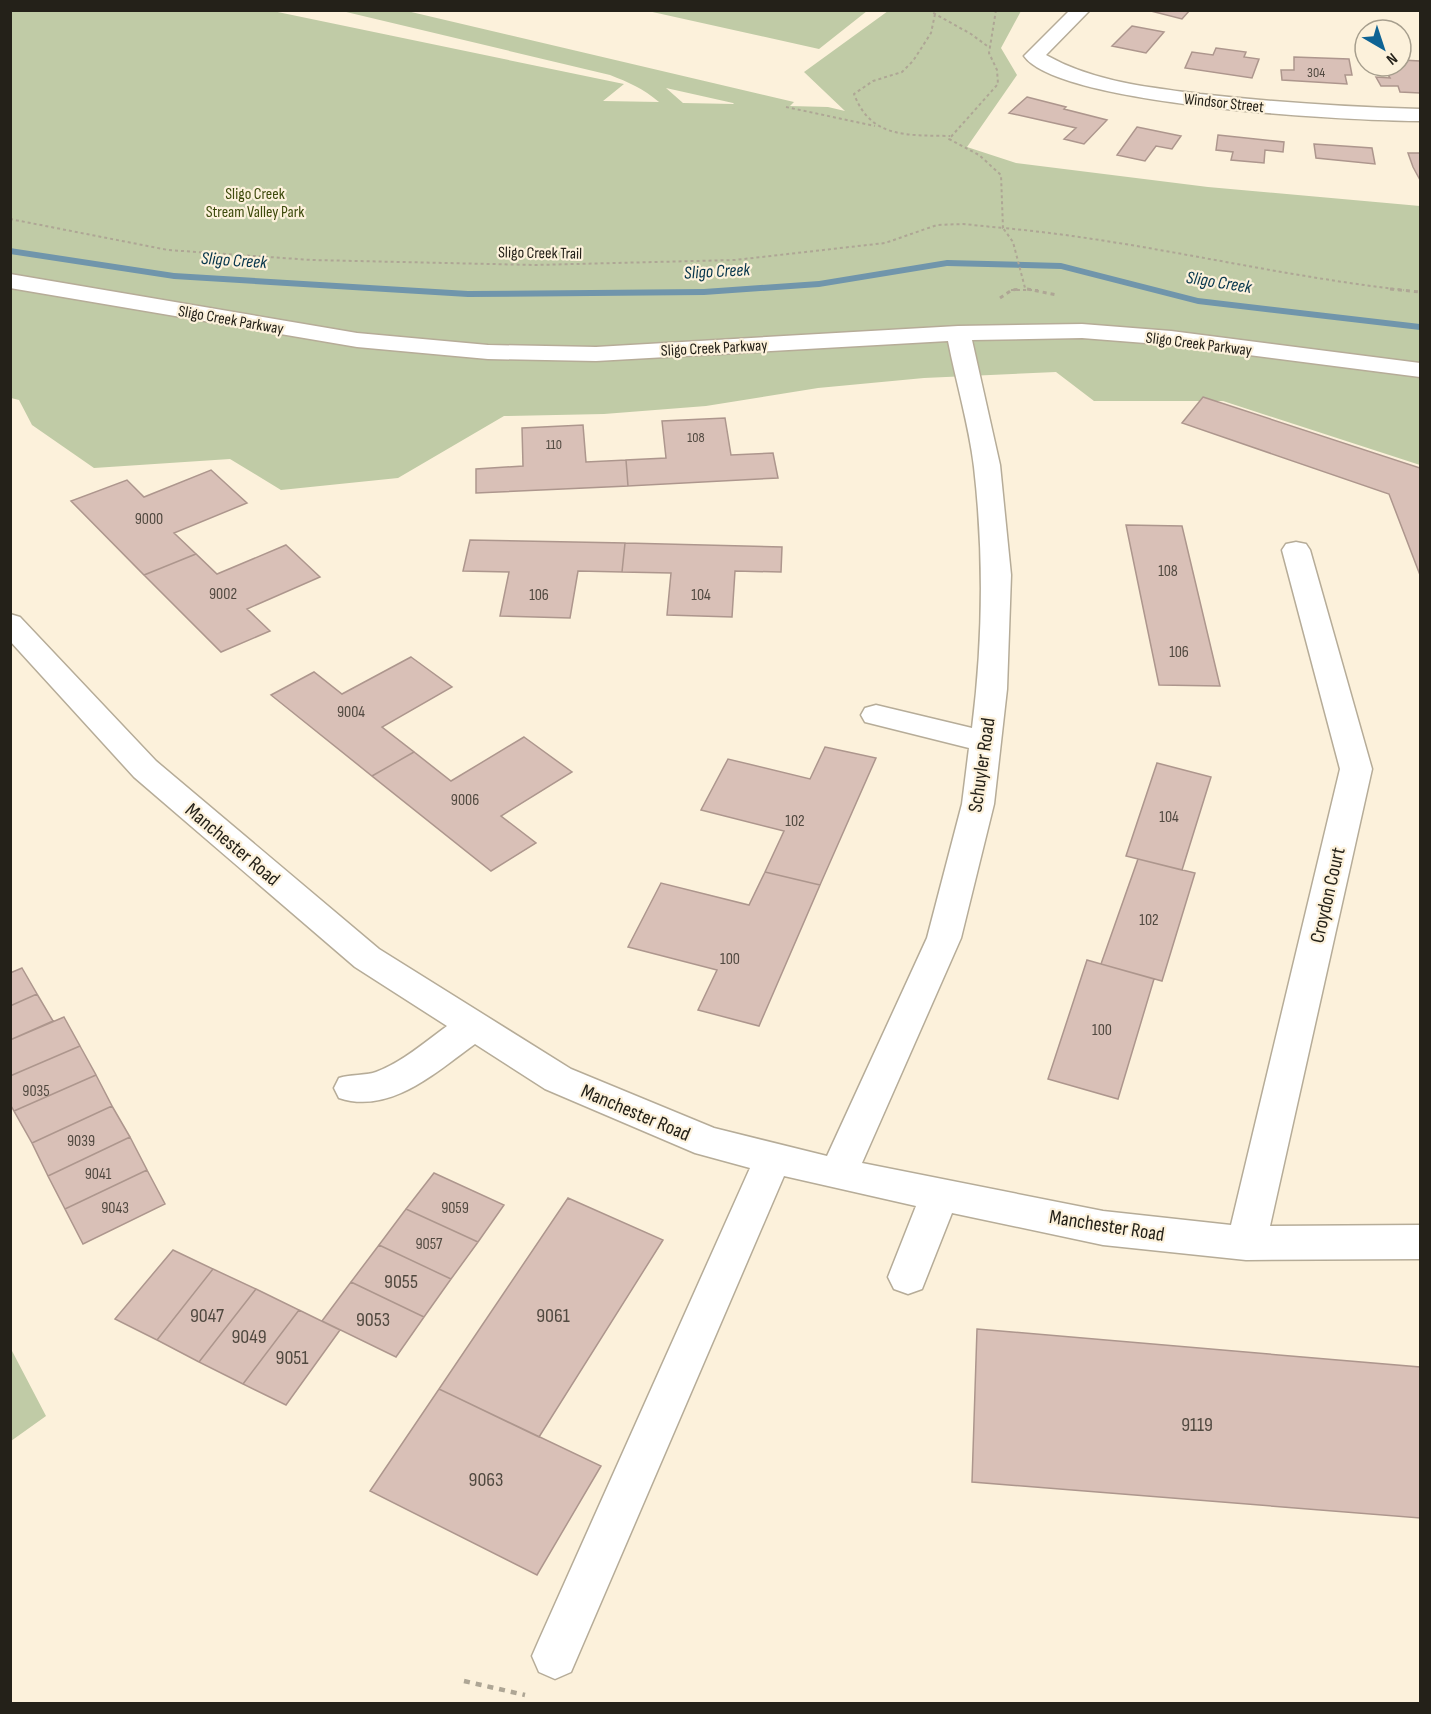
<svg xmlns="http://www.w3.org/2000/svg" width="1431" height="1714" viewBox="0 0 1431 1714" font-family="'Sofia Sans Condensed',sans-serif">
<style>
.green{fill:#c0cba6;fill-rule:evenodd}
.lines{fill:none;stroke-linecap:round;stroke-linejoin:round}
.stream{fill:#7095ab;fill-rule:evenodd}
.building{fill:#d9c0b7;stroke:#ad968d;stroke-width:1.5}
.minor-casing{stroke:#b6ac98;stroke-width:3}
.path-far2{stroke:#aea695;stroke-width:2;stroke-dasharray:3 3;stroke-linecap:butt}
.path-far1{stroke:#aea695;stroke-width:3;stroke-dasharray:4 4;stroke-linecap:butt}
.path{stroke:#aea695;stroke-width:4.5;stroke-dasharray:6 6;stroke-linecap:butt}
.minor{fill:#fff;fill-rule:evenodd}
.labels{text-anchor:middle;stroke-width:4.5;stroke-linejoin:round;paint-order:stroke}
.far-number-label{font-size:14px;fill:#514940}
.far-street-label{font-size:16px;fill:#242119;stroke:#fcf1db}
.far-park-label{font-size:16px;fill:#3d4a0c;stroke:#fcf1db}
.number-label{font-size:16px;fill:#514940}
.far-water-label{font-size:18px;font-style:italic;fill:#05344b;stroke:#fcf1db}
.street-label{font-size:20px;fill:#242119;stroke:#fcf1db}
.near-number-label{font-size:20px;fill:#514940}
</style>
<rect width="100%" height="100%" fill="#fcf1db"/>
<!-- green -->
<path class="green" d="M 268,10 L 624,84 L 603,101 L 659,102 C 644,89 628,82 610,75 L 342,11 L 407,11 L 794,102 L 790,106 L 828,107 L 845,111 L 804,72 L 888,11 L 1021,11 L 1001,48 L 1017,75 L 967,147 L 1016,163 L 1208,187 L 1420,206 L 1420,465 L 1223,401 L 1094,401 L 1056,372 L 924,378 L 818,388 L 706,406 L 604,414 L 504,416 L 398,478 L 281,490 L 230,459 L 94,468 L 32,425 L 19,400 L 11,398 L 10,11 ZM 666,88 L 733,103 L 734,104 L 683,103 Z
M 648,11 L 867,11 L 819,49 Z
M 11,1349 L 46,1416 L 11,1441 L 10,1441 Z"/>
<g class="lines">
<!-- stream -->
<path class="stream" d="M 10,248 L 174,273 L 468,291 L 704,289 L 819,281 L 947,260 L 1061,263 L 1198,298 L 1420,324 L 1420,330 L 1198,304 L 1061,269 L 947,266 L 819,287 L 704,295 L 468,297 L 174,279 L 10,254 Z"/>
</g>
<!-- building -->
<path class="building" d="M 1147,10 L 1190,10 L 1182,19 Z
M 1132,26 L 1164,32 L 1146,53 L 1112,46 Z
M 1216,48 L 1246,52 L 1244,57 L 1259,59 L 1252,78 L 1185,68 L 1192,52 L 1213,55 Z
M 1294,57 L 1349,59 L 1352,75 L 1345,75 L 1347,84 L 1282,80 L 1281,70 L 1294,70 Z
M 1401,60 L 1420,61 L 1420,93 L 1400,92 L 1398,86 L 1381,86 L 1376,77 L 1390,78 L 1383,66 L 1401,66 Z
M 1027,97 L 1066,107 L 1064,109 L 1107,120 L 1084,144 L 1064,139 L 1076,128 L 1009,113 Z
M 1137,127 L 1181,136 L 1172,149 L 1156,146 L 1145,161 L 1117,155 Z
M 1218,135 L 1284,142 L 1283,152 L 1265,150 L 1264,163 L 1231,160 L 1233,152 L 1216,150 Z
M 1314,144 L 1372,148 L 1375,164 L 1316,158 Z
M 1408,153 L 1420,153 L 1420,180 L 1413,167 Z
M 1203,397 L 1420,468 L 1420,575 L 1389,494 L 1182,423 Z
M 725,418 L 731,455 L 773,453 L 778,478 L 628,486 L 626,460 L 666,458 L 662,421 Z
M 583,425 L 586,462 L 626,460 L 628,486 L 476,493 L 476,469 L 523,466 L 522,428 Z
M 211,470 L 247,503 L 174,533 L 196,554 L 144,575 L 71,501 L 127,480 L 144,497 Z
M 1126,525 L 1182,526 L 1220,686 L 1159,685 Z
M 470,540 L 625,543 L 622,572 L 578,571 L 570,618 L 500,616 L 509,572 L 463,571 Z
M 625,543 L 782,547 L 781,572 L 735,571 L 732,617 L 667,615 L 671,573 L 622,572 Z
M 286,545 L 320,577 L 247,609 L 270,631 L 221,652 L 144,575 L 196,554 L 217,574 Z
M 411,657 L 452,687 L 382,727 L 414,752 L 372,776 L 271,695 L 314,672 L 342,694 Z
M 524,737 L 572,772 L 501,816 L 536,843 L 491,871 L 372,776 L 414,752 L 451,781 Z
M 825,747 L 876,758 L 820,885 L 765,872 L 784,831 L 701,810 L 728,759 L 810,779 Z
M 1157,763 L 1211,777 L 1182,870 L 1126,856 Z
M 1138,859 L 1195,873 L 1162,981 L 1101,964 Z
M 765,872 L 820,885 L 759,1026 L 698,1010 L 717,970 L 628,947 L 661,883 L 749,905 Z
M 1087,960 L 1154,979 L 1118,1099 L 1048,1079 Z
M 22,968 L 37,994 L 10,1006 L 10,973 Z
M 37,994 L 53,1021 L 10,1040 L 10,1006 Z
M 64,1017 L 80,1046 L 10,1076 L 10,1040 Z
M 80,1046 L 96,1075 L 14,1111 L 10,1104 L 10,1076 Z
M 96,1075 L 112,1106 L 32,1143 L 14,1111 Z
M 112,1106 L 130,1137 L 48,1176 L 32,1143 Z
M 130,1137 L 147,1170 L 65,1209 L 48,1176 Z
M 147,1170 L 165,1204 L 83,1244 L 65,1209 Z
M 434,1173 L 504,1205 L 478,1242 L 406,1209 Z
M 568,1198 L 663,1240 L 539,1437 L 439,1389 Z
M 406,1209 L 478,1242 L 451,1279 L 379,1245 Z
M 379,1245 L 451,1279 L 424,1317 L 351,1282 Z
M 173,1250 L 213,1269 L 157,1340 L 115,1319 Z
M 213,1269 L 256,1289 L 199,1362 L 157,1340 Z
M 351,1282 L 424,1317 L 396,1357 L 322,1321 Z
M 256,1289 L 299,1310 L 243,1384 L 199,1362 Z
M 299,1310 L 340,1330 L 286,1405 L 243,1384 Z
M 977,1329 L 1420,1367 L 1420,1518 L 972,1482 Z
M 439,1389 L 601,1466 L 537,1575 L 370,1491 Z"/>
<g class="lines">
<defs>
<path id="minor" d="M 1070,10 L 1090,10 L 1046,55 C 1094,82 1147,87 1200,94 C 1273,102 1347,107 1420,109 L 1420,121 C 1354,121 1059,106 1024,56 Z
M 10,274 L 357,333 L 488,345 L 596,347 L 958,326 L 1082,324 L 1171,331 L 1420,363 L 1420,377 L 1171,345 L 1082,338 L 972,340 L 1000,465 L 1011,575 L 1007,689 L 994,804 L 961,938 L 862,1163 L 1103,1211 L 1231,1225 L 1340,769 L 1282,550 L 1286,544 L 1296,542 L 1306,544 L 1310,550 L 1372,769 L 1270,1226 L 1420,1225 L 1420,1259 L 1246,1260 L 1103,1245 L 952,1213 L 922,1289 L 908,1294 L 894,1289 L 888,1277 L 916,1206 L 784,1176 L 571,1672 L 555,1679 L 539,1672 L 532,1656 L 539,1640 L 750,1168 L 695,1153 L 545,1089 L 475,1044 C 436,1072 390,1115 339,1098 L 334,1088 L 339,1078 C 351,1074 365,1076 376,1072 C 401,1063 425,1042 447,1026 L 355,967 L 134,777 L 10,641 L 10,614 L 20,617 L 156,761 L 379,949 L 571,1069 L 714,1128 L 827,1156 L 927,938 L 962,804 L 969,748 L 865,722 L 861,715 L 865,708 L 876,705 L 972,728 C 983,641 984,554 974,467 C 969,425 956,382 948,341 L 596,361 L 488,359 L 357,347 L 10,288 Z"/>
</defs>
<!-- minor casing -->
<use href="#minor" class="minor-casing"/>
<!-- path-far2 -->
<path class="path-far2" d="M 928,10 L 971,34 L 990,48
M 996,10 L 989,53 L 997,70 L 998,84 L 949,139 L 979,155 L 1001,175 L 1003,228 C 1138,240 1269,275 1404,290
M 935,14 L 931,33 L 913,61 L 902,72 L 873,81 L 854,94 C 871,139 908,135 950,136
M 786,107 L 875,126
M 10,219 L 168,250 L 312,260 L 535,265 L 735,260 L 885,243 L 937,225 L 963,224 L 1003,228 L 1013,242 L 1025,288
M 1011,290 L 1038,290"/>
<!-- path-far1 -->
<path class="path-far1" d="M 1027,289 L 1057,295
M 1390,289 L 1420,292
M 1000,298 L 1012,290 L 1021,289"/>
<!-- path -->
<path class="path" d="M 464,1681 L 525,1695"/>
<!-- minor -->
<use href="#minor" class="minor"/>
</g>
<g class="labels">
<!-- far-number labels -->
<g class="far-number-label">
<text x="1316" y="77">304</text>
<text x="696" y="442">108</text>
<text x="554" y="449">110</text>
</g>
<!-- far-street labels -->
<g class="far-street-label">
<text transform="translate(1224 102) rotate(6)" y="6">Windsor Street</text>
<text transform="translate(540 252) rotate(1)" y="6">Sligo Creek Trail</text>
<text transform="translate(231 319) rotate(10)" y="6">Sligo Creek Parkway</text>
<text transform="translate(1199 343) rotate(7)" y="6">Sligo Creek Parkway</text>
<text transform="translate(714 347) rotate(-3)" y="6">Sligo Creek Parkway</text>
</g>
<!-- far-park labels -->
<g class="far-park-label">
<text x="255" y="199">Sligo Creek<tspan x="255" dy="18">Stream Valley Park</tspan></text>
</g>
<!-- number labels -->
<g class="number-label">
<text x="149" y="524">9000</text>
<text x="1168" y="576">108</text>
<text x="223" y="599">9002</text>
<text x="539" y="600">106</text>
<text x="701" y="600">104</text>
<text x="1179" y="657">106</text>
<text x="351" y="717">9004</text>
<text x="465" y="805">9006</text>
<text x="1169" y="822">104</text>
<text x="795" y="826">102</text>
<text x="1149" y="925">102</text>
<text x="730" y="964">100</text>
<text x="1102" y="1035">100</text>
<text x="36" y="1096">9035</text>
<text x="81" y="1146">9039</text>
<text x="98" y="1179">9041</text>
<text x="115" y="1213">9043</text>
<text x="455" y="1213">9059</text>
<text x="429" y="1249">9057</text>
</g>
<!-- far-water labels -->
<g class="far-water-label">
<text transform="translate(234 260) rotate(4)" y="6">Sligo Creek</text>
<text transform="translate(717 271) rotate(-3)" y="6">Sligo Creek</text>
<text transform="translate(1219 282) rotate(9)" y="6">Sligo Creek</text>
</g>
<!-- street labels -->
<g class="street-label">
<text transform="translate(981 765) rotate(-82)" y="7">Schuyler Road</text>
<text transform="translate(233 844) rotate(40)" y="7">Manchester Road</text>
<text transform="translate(1327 895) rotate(-77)" y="7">Croydon Court</text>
<text transform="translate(636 1112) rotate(23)" y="7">Manchester Road</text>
<text transform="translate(1107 1225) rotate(9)" y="7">Manchester Road</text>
</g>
<!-- near-number labels -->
<g class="near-number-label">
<text x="401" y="1288">9055</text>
<text x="207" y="1322">9047</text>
<text x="553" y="1322">9061</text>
<text x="373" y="1326">9053</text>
<text x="249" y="1343">9049</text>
<text x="292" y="1364">9051</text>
<text x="1197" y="1431">9119</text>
<text x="486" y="1486">9063</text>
</g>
</g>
<!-- border -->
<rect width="1431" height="1714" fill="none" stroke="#242119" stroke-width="24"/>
<!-- north arrow -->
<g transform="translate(1383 48) rotate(141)"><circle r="28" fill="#fcf1db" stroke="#a69e8d" stroke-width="1.5"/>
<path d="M0-4.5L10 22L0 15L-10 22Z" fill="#0e6394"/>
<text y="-9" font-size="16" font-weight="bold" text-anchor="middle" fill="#242119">N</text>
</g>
</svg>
